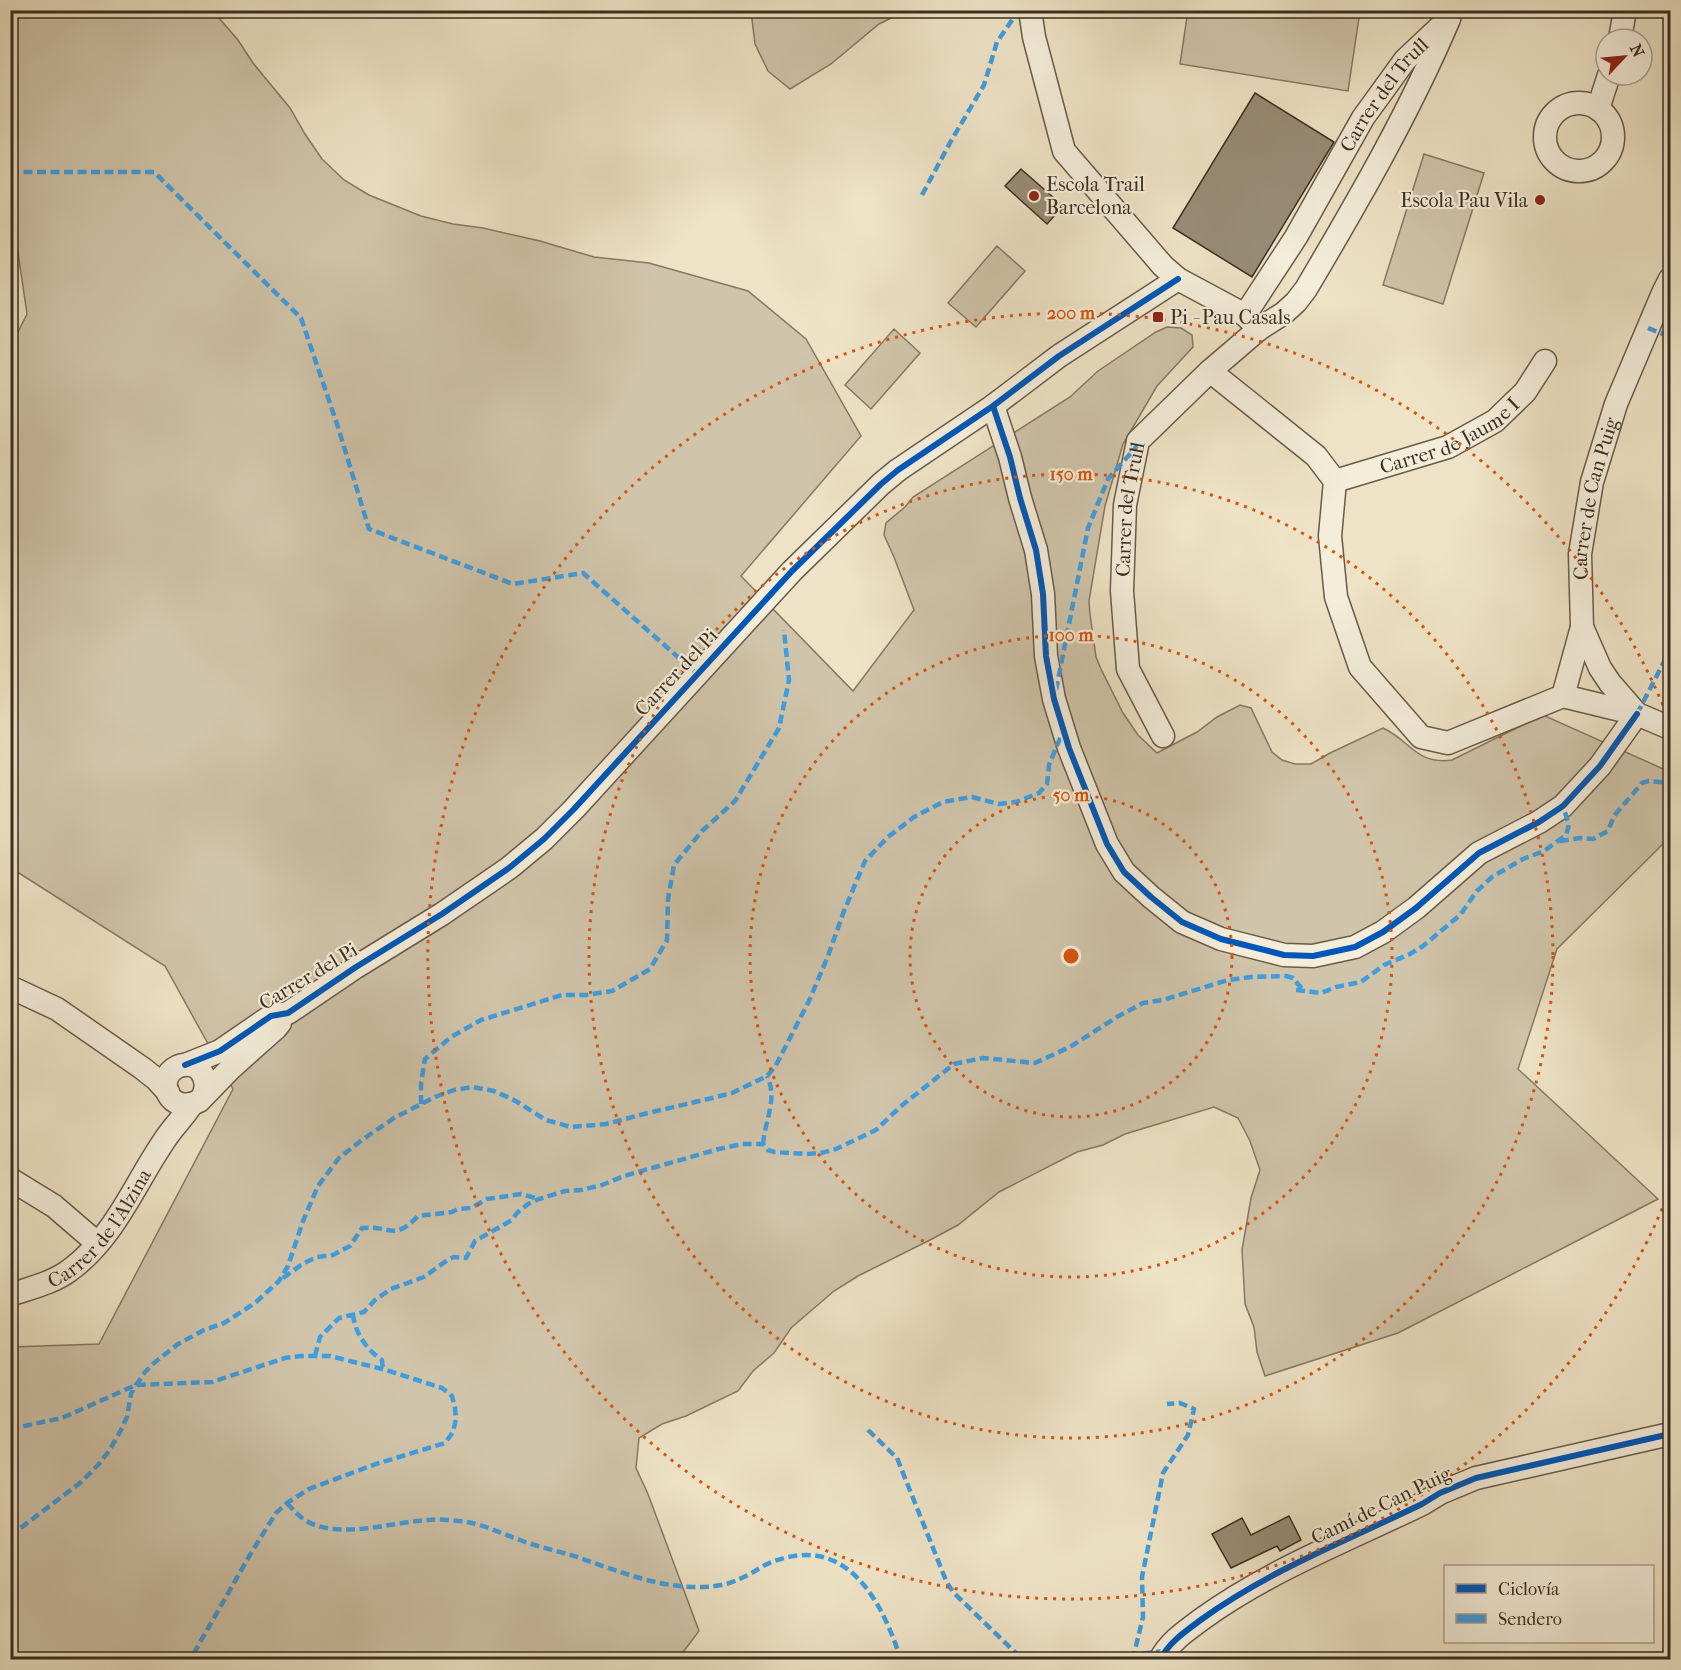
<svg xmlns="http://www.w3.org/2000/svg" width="1681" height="1670" viewBox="0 0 1681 1670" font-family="'IM FELL French Canon',serif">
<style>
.green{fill:#d0c4aa;stroke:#867964;stroke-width:1.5}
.building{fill:#988c76;stroke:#3b2e1f;stroke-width:1.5}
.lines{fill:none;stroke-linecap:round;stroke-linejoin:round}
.minor-casing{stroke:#685b49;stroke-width:25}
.minor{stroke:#f4edda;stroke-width:22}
.quiet{stroke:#3f9de0;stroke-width:4.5;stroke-dasharray:9 4.5;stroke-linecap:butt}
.cycleway-casing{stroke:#f4edda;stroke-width:10}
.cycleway{stroke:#0057b8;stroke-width:6}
.ring{fill:none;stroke:#d7550e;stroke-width:3;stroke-dasharray:3 6}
.poi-dot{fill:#8f2418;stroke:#f4edda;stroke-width:2}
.labels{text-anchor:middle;stroke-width:4.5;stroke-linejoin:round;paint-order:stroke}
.street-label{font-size:20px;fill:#3b2e1f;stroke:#f4edda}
.poi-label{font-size:20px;fill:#3b2e1f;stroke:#f4edda;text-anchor:start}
.centre{fill:#d7550e;stroke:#f4edda;stroke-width:3}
.ring-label{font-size:18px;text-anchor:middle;font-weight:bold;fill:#d7550e;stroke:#f4edda;stroke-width:4.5;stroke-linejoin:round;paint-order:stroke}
</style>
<rect width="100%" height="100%" fill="#eee3c6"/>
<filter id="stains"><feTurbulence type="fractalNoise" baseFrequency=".00333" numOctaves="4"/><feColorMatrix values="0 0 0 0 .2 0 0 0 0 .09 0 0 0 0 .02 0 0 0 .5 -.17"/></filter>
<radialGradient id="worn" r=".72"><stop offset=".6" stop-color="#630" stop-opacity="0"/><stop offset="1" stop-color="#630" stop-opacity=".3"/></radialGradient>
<!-- green -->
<path class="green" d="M 1188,10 L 1360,11 L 1348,91 L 1180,64 Z
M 11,11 L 209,11 L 219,18 L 238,40 L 253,63 L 290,108 L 305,134 L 322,159 L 344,180 L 369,195 L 421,216 L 453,224 L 483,228 L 540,241 L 594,257 L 649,263 L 748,291 L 806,339 L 861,436 L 741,576 L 853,691 L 914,610 L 894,557 L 884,535 L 886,523 L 905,507 L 913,497 L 1070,397 L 1098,371 L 1156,332 L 1167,327 L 1181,328 L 1192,335 L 1193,347 L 1157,386 L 1123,444 L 1105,506 L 1089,601 L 1090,614 L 1096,657 L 1101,669 L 1123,713 L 1138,735 L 1157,753 L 1197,732 L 1217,717 L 1240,705 L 1251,708 L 1272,752 L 1282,760 L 1295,764 L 1311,764 L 1330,753 L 1383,728 C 1411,741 1416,765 1452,760 L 1543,715 L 1670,772 L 1670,837 L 1557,949 L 1518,1069 L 1658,1199 L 1398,1333 L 1265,1376 L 1257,1352 L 1254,1327 L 1245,1304 L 1242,1250 L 1251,1198 L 1260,1170 L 1250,1141 L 1238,1118 L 1214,1107 L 1125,1134 L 1103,1145 L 1077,1152 L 999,1192 L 958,1225 L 932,1239 L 858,1276 L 834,1291 L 791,1328 L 774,1353 L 753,1371 L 738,1391 L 686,1416 L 662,1424 L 639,1438 L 636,1468 L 648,1494 L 699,1631 L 681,1655 L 679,1659 L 11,1659 L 11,1347 L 99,1344 L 233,1089 L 165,966 L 11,868 L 10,348 L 27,314 L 10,198 Z
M 751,11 L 751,10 L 906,11 L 879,24 L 831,64 L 790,89 L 768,71 L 755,44 Z
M 1424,154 L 1484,173 L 1443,304 L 1383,285 Z
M 997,246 L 1025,271 L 976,327 L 948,303 Z
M 894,329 L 920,353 L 871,409 L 845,385 Z"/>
<!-- building -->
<path class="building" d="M 1255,93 L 1334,142 L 1252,277 L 1173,228 Z
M 1021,169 L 1063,206 L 1047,224 L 1005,186 Z
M 1289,1516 L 1301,1540 L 1280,1551 L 1277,1546 L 1231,1568 L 1212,1534 L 1242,1518 L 1251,1535 Z"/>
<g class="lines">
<defs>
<g id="minor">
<path d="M 1030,10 L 1034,37 L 1064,151 L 1163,266 L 1178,279 L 1245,315 L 1259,329"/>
<path d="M 1620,39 L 1625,10"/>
<circle cx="1579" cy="137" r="34"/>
<path d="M 1598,109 L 1609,75"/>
<path id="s1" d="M 1245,315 L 1296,237 L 1363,118 L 1405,60 L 1441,26"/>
<path d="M 1210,371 L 1316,456 L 1335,481 L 1330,536 L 1336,597 L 1360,667 L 1421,737 L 1448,743 L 1563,696 L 1637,714 L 1670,728"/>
<path d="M 993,406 L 1010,457 L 1020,498 L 1036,550 L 1043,594 L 1046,656 L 1054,699 L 1069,748 L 1107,844 L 1124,872 L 1151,897 L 1182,922 L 1221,939 L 1284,955 L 1313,956 L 1355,947 L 1383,932 L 1416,908 L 1479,853 L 1539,822 L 1563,806 L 1600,766 L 1637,714"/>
<path id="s2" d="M 1335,481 L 1448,447 L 1495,421 L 1525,392 L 1545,361"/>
<path d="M 1563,696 L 1582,627"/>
<path id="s3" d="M 1637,714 L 1610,683 L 1600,668 L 1582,627 L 1580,554 L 1592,482 L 1616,404 L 1663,293 L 1670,279"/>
<path id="s4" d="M 1163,736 L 1128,669 L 1122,591 L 1125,505 L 1138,441 L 1210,371 L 1259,329 L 1284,313 L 1296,302 L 1306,289 C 1358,201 1409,113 1449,19 L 1451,10"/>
<path d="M 10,987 L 57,1009 L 142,1068 L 156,1079 L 168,1092"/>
<path d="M 185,1065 L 220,1051 L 271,1016 L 288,1013 L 356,967 L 442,914 L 509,868 L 544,839 L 574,809 L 792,571 L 881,484 L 898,470 L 993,406 L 1059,356 L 1178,279"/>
<path d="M 203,1096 C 211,1079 198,1057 177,1067 C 154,1078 169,1116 199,1101 L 230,1069 L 276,1028 L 280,1023"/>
<path d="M 10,1179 L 54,1206 L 97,1243"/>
<path id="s5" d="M 10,1295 C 30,1288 53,1283 70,1270 C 114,1238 134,1185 164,1141 C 172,1128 184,1117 192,1104"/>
<path d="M 1160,1660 C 1169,1642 1186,1631 1202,1619 C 1270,1570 1348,1540 1422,1504 L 1440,1493 L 1476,1478 L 1670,1434"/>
</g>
</defs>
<!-- minor casing -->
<use href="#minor" class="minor-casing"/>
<!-- minor -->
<use href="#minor" class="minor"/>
<!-- quiet -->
<path class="quiet" d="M 10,172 L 154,172 L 301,318 L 338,427 L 369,529 L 513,584 L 583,573 L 697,674
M 922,195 L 951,141 L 984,85 L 997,42 L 1019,10
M 1648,328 L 1670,337
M 1056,690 L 1088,528 L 1108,479 L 1137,446
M 1637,714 L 1670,650
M 1560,841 L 1580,838 L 1593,839 L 1608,831 L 1614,816 L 1642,783 L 1649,781 L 1670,783
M 1296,990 L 1321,993 L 1336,987 L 1361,982 L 1384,965 L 1410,954 L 1423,946 L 1460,915 L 1477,891 L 1492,877 L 1523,859 L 1544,851 L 1566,835 L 1569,825 L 1563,806
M 421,1104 L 421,1083 L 425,1059 L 451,1037 L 481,1020 L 562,995 L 586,995 L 612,991 L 650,969 L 667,940 L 668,899 L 674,865 L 702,831 L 735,801 L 779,728 L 789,680 L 784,630
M 763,1144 C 765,1120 778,1099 767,1076
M 283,1278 L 304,1263 L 317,1257 L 333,1255 L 350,1246 L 362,1228 C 392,1225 393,1242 418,1216 L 452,1212 L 458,1209 L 471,1208 L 487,1199 L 508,1196 L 521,1194 L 539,1199
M 353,1314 C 355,1333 366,1349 382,1360 L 383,1370
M 315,1356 L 320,1337 L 339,1318 L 364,1312 L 375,1300 L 391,1289 L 424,1277 L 449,1259 L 454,1257 L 466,1258 L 475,1241 L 512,1220 L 517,1213 L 528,1204 L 539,1199 L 565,1191 L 581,1190 L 602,1185 L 624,1176 L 719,1149 L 742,1144 L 763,1144 L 768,1150 L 774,1152 L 806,1154 L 821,1153 L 836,1149 L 876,1130 L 900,1107 L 954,1064 L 983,1058 L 1035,1063 L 1070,1047 L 1117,1017 L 1143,1003 L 1163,1000 L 1228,980 L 1251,977 L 1286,976 L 1293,978 L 1303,990
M 10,1429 L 62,1418 L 136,1385 L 212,1382 L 285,1358 L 301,1356 L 330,1356 L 386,1370 L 442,1388 L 452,1396 L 455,1408 L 456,1419 L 453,1432 L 445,1443 L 376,1464 L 309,1489 L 287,1503 L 276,1513 L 251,1553 L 190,1660
M 868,1430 L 897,1458 L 947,1583 L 954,1593 L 1023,1660
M 287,1503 C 295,1512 303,1521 315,1525 C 351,1537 392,1522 428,1520 C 438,1519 449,1520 459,1521 C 481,1523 500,1533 520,1540 C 538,1547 558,1551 577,1557 C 616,1570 657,1588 700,1587 C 712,1587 728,1585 739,1579 C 748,1576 755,1571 763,1566 C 783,1556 808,1551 829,1559 C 868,1573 889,1623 901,1660
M 10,1536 L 80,1483 L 98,1465 L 109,1451 L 121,1430 L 127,1417 L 131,1394 L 136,1385 L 145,1372 L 154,1363 L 178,1344 L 204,1330 L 224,1323 L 255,1303 L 279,1281 L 288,1266 L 303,1221 L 318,1186 L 339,1158 L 362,1140 L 394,1118 L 435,1097 L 454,1090 L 472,1087 L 494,1091 L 514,1100 L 546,1120 L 571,1127 L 606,1124 L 644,1114 L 712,1098 L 732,1093 L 767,1076 L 775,1067 L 809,1001 L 828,956 L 844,911 L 865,861 L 888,837 L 914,817 L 943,802 L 972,797 L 999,804 L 1016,802 L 1039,793 L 1047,784 L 1049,765 L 1063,731
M 1089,1660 L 1164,1651
M 1135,1660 L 1134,1654 L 1143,1617 L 1142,1577 L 1163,1473 L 1188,1435 L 1194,1409 L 1180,1403 L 1167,1404"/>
<defs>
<path id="cycleway" d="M 993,406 L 1010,457 L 1020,498 L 1036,550 L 1043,594 L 1046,656 L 1054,699 L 1069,748 L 1107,844 L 1124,872 L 1151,897 L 1182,922 L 1221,939 L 1284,955 L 1313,956 L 1355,947 L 1383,932 L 1416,908 L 1479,853 L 1539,822 L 1563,806 L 1600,766 L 1637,714
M 185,1065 L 220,1051 L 271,1016 L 288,1013 L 356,967 L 442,914 L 509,868 L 544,839 L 574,809 L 792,571 L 881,484 L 898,470 L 993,406 L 1059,356 L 1178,279
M 1160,1660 C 1169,1642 1186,1631 1202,1619 C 1270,1570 1348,1540 1422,1504 L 1440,1493 L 1476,1478 L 1670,1434"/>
</defs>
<!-- cycleway casing -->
<use href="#cycleway" class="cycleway-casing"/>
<!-- cycleway -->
<use href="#cycleway" class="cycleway"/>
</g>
<!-- distance rings -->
<g class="ring">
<circle cx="1071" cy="956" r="161"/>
<circle cx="1071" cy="956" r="321"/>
<circle cx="1071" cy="956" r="482"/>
<path d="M1669 1192A643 643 0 1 1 1669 720"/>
</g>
<!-- markers -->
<g class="poi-dot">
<circle cx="1034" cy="196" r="6"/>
<circle cx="1540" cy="200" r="6"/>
<rect x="1152" y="311" width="12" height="12" rx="3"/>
</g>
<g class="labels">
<!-- street labels -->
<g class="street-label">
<text dy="7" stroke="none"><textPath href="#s1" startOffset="261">Carrer del Trull</textPath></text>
<text dy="7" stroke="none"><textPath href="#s2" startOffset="124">Carrer de Jaume I</textPath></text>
<text dy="7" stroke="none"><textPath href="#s3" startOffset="234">Carrer de Can Puig</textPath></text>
<text dy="7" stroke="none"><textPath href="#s4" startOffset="236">Carrer del Trull</textPath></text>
<text transform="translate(676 672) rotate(-47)" y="7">Carrer del Pi</text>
<text transform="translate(308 976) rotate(-31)" y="7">Carrer del Pi</text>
<text dy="7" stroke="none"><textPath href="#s5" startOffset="116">Carrer de l'Alzina</textPath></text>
<text transform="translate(1381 1505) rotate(-26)" y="7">Camí de Can Puig</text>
</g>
<!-- poi labels -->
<g class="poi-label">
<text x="1046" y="191">Escola Trail<tspan x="1046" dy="23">Barcelona</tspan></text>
<text x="1528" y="207" text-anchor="end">Escola Pau Vila</text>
<text x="1170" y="324">Pi - Pau Casals</text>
</g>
</g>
<circle cx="1071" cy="956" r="9" class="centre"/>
<g class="ring-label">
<text x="1071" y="319">200 m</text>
<text x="1071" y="480">150 m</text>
<text x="1071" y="641">100 m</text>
<text x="1071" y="801">50 m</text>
</g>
<!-- margin -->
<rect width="1681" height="1670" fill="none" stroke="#eee3c6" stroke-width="36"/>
<rect x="12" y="12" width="1657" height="1646" fill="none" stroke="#3b2e1f" stroke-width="3"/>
<rect x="18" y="18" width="1645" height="1634" fill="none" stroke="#3b2e1f" stroke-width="1.5"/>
<!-- legend -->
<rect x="1444" y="1565" width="210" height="78" fill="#f4edda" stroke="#aaa18f" stroke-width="1.5"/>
<rect x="1456" y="1584" width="30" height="9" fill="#0057b8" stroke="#aaa18f" stroke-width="1.5"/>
<text x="1498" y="1595" font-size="18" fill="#3b2e1f">Ciclovía</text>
<rect x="1456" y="1614" width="30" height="9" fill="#3f9de0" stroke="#aaa18f" stroke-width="1.5"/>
<text x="1498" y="1625" font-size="18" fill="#3b2e1f">Sendero</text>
<!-- north arrow -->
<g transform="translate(1624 57) rotate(64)"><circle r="28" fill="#f4edda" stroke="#aaa18f" stroke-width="1.5"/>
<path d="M0-4.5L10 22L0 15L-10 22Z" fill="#8f2418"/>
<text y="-9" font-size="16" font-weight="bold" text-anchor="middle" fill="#3b2e1f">N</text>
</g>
<rect width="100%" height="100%" filter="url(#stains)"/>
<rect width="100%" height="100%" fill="url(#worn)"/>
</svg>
